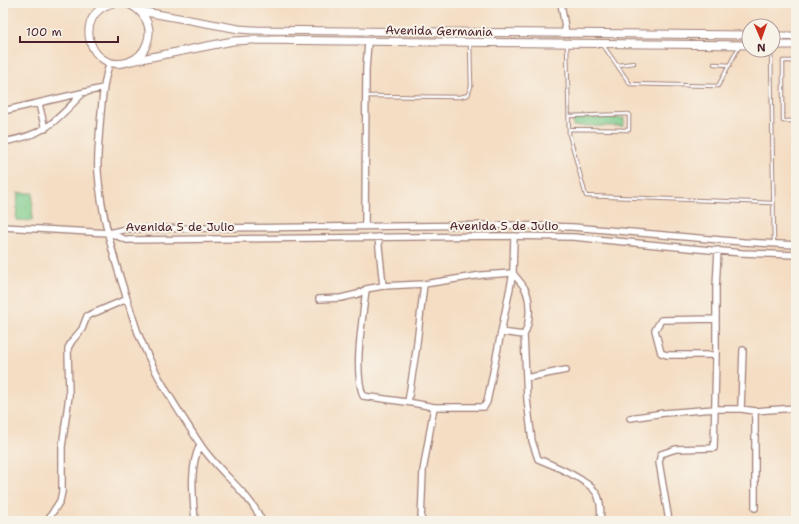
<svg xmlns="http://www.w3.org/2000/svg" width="799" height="524" viewBox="0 0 799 524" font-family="'Shantell Sans',sans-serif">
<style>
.green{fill:#7ccb8a;stroke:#63755a}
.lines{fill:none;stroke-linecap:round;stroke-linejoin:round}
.service-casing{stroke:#9f7e77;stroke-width:4.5}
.minor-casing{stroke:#9f7e77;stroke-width:8}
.tertiary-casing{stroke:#9f7e77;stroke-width:9}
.service{stroke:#fff;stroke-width:2.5}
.minor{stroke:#fff;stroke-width:5.5}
.tertiary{stroke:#fff;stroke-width:7}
.labels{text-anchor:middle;stroke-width:4;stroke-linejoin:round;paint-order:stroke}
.street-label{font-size:12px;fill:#4a1f2b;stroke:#f7f3e8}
</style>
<rect width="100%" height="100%" fill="#f7f3e8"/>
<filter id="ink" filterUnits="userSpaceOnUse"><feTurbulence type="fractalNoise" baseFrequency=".025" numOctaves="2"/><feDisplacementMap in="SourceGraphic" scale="8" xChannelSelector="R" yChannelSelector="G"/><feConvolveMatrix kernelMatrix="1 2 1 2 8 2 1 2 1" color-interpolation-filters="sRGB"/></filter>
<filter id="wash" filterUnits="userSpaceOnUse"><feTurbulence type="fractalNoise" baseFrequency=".012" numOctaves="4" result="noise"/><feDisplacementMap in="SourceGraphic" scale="16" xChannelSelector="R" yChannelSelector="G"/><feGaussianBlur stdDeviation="0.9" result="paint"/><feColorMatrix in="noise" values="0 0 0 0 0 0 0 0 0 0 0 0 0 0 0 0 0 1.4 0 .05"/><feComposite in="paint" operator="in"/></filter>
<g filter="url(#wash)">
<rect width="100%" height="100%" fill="#f4ddc3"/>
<!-- green -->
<path class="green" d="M 573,118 L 624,118 L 624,126 L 573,126 Z
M 18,193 L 33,193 L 32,221 L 16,220 Z"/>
</g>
<g filter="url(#ink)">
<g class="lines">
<defs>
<path id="service" d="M 567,44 L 569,134 L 586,196 L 773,203
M 603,45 L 630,84 L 718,86 L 740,45
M 771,50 L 774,244
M 796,61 L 783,61 L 783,121 L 796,121
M 714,64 L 730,65
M 618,65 L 634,63
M 367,96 L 460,97 L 468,95 L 471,86 L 470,44
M 569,129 L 629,130 L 629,114 L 569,116"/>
<path id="minor" d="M 561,3 L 566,34
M 110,62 C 103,82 102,103 100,124 C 99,140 97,156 98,172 C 101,214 113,256 126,296 C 132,313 136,331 144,347 C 158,380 180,413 200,444 C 218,472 248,491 262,521
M 39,104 L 45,129
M 3,111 L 103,88
M 3,142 C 45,135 54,123 82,94
M 365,226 L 366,69 L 368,42
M 3,227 L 109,233 L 126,229 L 503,225 L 573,227 L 743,242 L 796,245
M 109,233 L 127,240 L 503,236 L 573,237 L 742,253 L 796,255
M 378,237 L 383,286
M 366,289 C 363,318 353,368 363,396 L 413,403 L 434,407 L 484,407 L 487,402 L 513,273 L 514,236
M 319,299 L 341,298 L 358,294 L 366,289 L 383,286 L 424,284 L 482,275 L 513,273 C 517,279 524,285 526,291 C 531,304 530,323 524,335 L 527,399 L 532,441 L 538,459 C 553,465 592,481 598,496 C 601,504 601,513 600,521
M 716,319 L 661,320 L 655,330 L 661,353 L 667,355 L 716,355
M 501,332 L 524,335
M 526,378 L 566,370
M 408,402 L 416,351 L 424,284
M 741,409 L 743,350
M 630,418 L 664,413 L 715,409 L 741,409 L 755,411 L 796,408
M 755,508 L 755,411
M 47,521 L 60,501 L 62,492 L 62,447 L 69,396 L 68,348 L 72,341 L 82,329 L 87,316 L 127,299
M 195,521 C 193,497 189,467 200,445
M 421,521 L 423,471 L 434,407
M 669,521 L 659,462 L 661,454 L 676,449 L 714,448 L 716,355 L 716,288 L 718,250"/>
<path id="tertiary" d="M 113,3 C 71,14 89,74 128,62 C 137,59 144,52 147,43 C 154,25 142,8 125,3
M 140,11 L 239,29 L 252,30 L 749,35
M 773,36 L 796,36
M 773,45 L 796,45
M 131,61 L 233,41 L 252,40 L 749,45"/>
</defs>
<!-- service casing -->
<use href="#service" class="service-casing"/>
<!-- minor casing -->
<use href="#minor" class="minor-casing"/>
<!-- tertiary casing -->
<use href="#tertiary" class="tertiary-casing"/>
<!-- service -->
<use href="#service" class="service"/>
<!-- minor -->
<use href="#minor" class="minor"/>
<!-- tertiary -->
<use href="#tertiary" class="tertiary"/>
</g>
</g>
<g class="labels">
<!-- street labels -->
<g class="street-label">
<text transform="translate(439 31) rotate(1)" y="4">Avenida Germania</text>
<text x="504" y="230">Avenida 5 de Julio</text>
<text x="180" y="231">Avenida 5 de Julio</text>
</g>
</g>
<!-- margin -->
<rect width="799" height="524" fill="none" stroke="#f7f3e8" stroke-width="16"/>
<!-- north arrow -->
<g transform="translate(761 38) rotate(178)"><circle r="19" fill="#f7f3e8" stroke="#b29e9c"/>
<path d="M0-3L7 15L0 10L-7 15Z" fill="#c8321e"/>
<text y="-6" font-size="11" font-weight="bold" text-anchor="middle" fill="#4a1f2b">N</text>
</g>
<!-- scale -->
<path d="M20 36v6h98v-6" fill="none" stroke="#4a1f2b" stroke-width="2"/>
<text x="26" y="36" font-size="12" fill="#4a1f2b" stroke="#f7f3e8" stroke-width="3" paint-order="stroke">100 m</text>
</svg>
